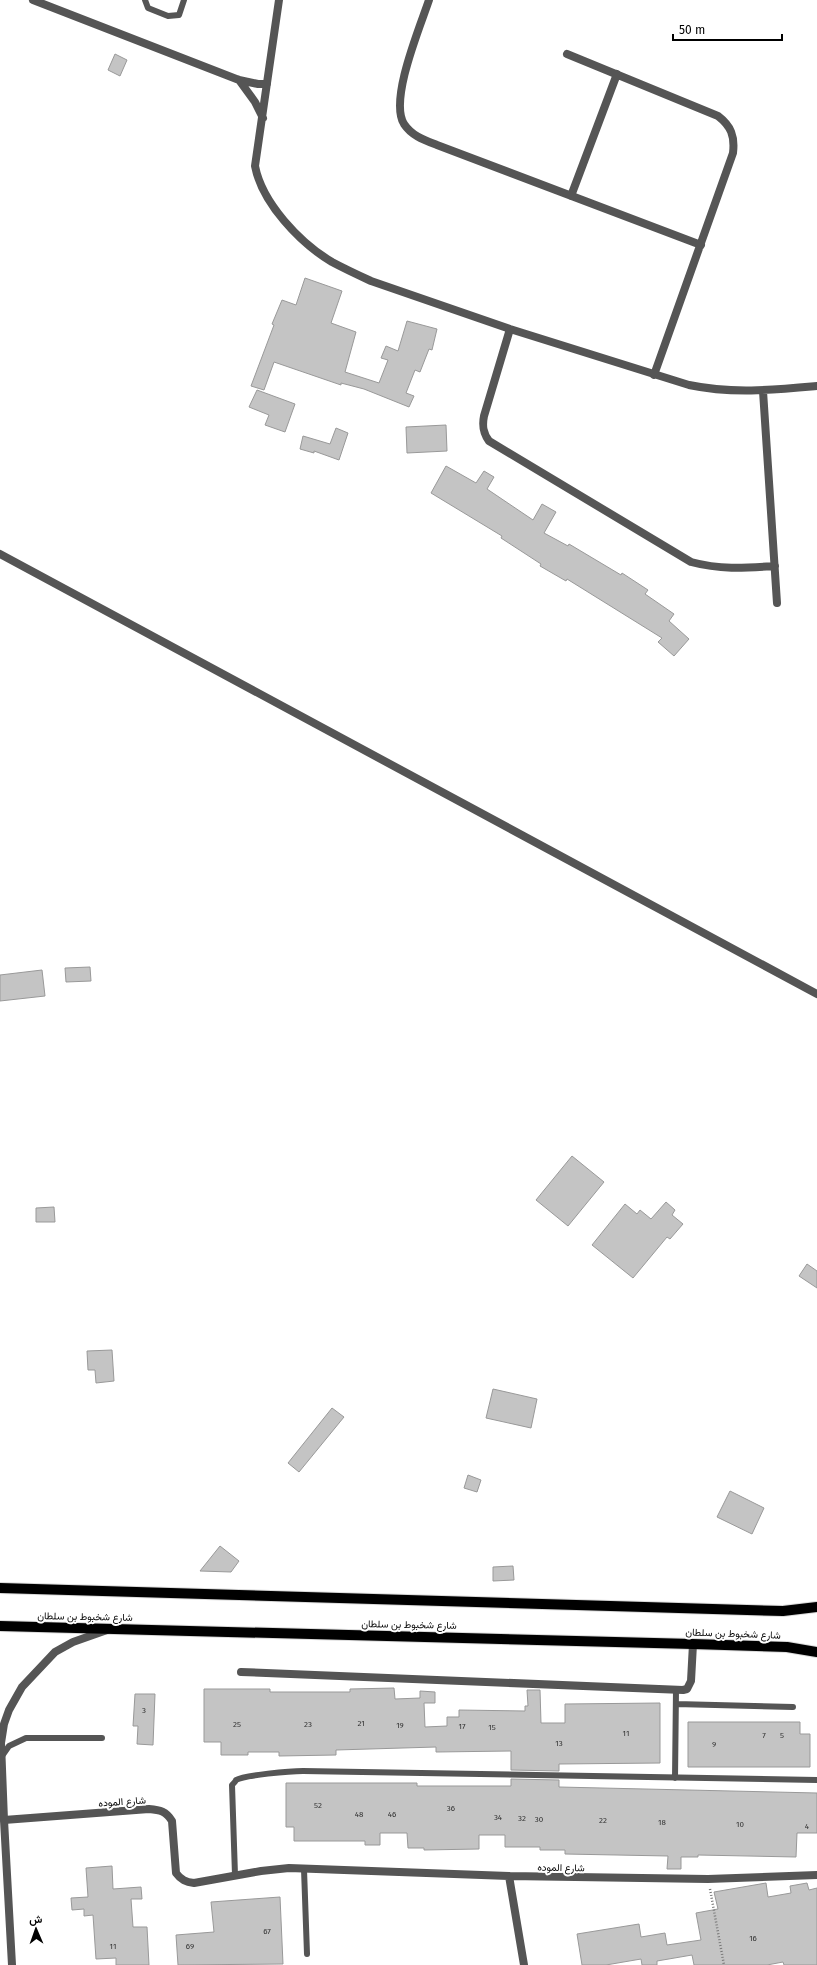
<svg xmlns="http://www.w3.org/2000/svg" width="817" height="1965" viewBox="0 0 817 1965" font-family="'Fira Sans',Vazirmatn,sans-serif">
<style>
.building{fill:#c4c4c4;stroke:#999}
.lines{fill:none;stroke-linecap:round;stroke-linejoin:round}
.primary-casing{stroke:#dbdbdb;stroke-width:12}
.path{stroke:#777;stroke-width:2.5;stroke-dasharray:1 2;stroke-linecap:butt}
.service{stroke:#555;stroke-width:6}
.minor{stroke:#555;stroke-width:8}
.tertiary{stroke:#555;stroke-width:8}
.primary{stroke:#000;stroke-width:10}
.labels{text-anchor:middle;stroke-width:4;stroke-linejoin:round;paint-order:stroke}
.number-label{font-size:8px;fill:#313131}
.street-label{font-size:10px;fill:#000;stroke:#fff}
</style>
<rect width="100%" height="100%" fill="#fff"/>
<!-- building -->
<path class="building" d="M 115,54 L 127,60 L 120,76 L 108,70 Z
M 305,278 L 342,291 L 331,323 L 356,332 L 345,372 L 379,383 L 388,360 L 381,358 L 386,346 L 398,351 L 407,321 L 437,329 L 432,350 L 429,349 L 420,372 L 415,370 L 406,393 L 414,396 L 409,407 L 364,389 L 341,383 L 341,385 L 274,362 L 264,390 L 251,386 L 274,325 L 272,324 L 282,300 L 296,305 Z
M 257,390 L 295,404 L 285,432 L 265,425 L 269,415 L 249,407 Z
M 446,425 L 447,451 L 407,453 L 406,427 Z
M 336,428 L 348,433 L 339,460 L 314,451 L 314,453 L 300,449 L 303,436 L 330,444 Z
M 446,466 L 476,483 L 484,471 L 494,477 L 487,489 L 533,520 L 542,504 L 556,512 L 544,533 L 568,546 L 569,544 L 621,575 L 622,573 L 648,590 L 645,594 L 674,614 L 669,621 L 689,639 L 674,656 L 658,642 L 662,638 L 567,579 L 566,581 L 540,566 L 541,564 L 501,538 L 502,536 L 431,493 Z
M 90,967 L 91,981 L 66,982 L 65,968 Z
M 42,970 L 45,996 L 0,1001 L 0,975 Z
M 572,1156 L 604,1182 L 568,1226 L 536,1200 Z
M 666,1202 L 675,1210 L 672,1215 L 683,1224 L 670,1239 L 667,1237 L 633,1278 L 592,1245 L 625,1204 L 637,1214 L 640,1210 L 651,1219 Z
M 54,1207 L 55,1222 L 36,1222 L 36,1208 Z
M 807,1264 L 817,1271 L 817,1288 L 799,1276 Z
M 112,1350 L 114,1381 L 96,1383 L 95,1370 L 88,1370 L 87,1351 Z
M 493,1389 L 537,1399 L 531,1428 L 486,1418 Z
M 332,1408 L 344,1417 L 299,1472 L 288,1463 Z
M 468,1475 L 481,1480 L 477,1492 L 464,1488 Z
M 730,1491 L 764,1508 L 752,1534 L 717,1517 Z
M 220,1546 L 239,1561 L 231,1572 L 200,1571 Z
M 513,1566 L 514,1580 L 493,1581 L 493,1567 Z
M 394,1688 L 395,1699 L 420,1698 L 420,1691 L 435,1692 L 435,1703 L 424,1703 L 425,1727 L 447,1726 L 447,1717 L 459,1717 L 459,1710 L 525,1711 L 525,1706 L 528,1706 L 527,1690 L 540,1690 L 541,1723 L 565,1723 L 565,1704 L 660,1703 L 660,1763 L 559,1764 L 559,1771 L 511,1770 L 511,1751 L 436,1752 L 436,1747 L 336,1750 L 336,1755 L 279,1756 L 279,1752 L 248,1752 L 248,1755 L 221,1755 L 221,1742 L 204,1742 L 204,1689 L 270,1689 L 270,1692 L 350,1692 L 350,1689 Z
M 135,1694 L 155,1694 L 153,1745 L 137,1744 L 138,1726 L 133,1726 Z
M 688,1722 L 800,1722 L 800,1734 L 810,1734 L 810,1767 L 688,1767 Z
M 511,1779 L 559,1780 L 559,1787 L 817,1793 L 817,1833 L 797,1833 L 796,1857 L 698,1855 L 698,1857 L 681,1857 L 681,1869 L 667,1869 L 668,1856 L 565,1854 L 565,1850 L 540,1850 L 540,1847 L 505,1847 L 505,1835 L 479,1835 L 479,1849 L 424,1850 L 424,1848 L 408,1848 L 407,1833 L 380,1833 L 380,1845 L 365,1845 L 365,1841 L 294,1841 L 294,1827 L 286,1827 L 286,1783 L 417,1783 L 417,1786 L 511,1786 Z
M 112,1866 L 113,1889 L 141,1887 L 142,1899 L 131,1899 L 133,1927 L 147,1927 L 149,1965 L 116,1965 L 116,1958 L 96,1959 L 93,1915 L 84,1916 L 84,1909 L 72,1910 L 71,1898 L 88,1897 L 86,1868 Z
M 766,1883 L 768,1897 L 791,1893 L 790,1886 L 807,1883 L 809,1890 L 817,1888 L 817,1965 L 784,1965 L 783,1962 L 767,1965 L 694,1965 L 692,1955 L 657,1961 L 657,1965 L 642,1965 L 641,1959 L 606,1965 L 582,1965 L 577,1934 L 639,1924 L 641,1937 L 665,1933 L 667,1945 L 701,1940 L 696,1913 L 718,1909 L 714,1892 Z
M 280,1897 L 283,1964 L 178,1965 L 176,1935 L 214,1932 L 211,1902 Z"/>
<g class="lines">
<defs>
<path id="primary" d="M 0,1588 L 783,1611 L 817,1607
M 0,1626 L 693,1644 L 787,1647 L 817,1652"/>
</defs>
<!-- primary casing -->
<use href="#primary" class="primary-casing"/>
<!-- path -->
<path class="path" d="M 710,1889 L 724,1965"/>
<!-- service -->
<path class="service" d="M 145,0 L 148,8 L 168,16 L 179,15 L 184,0
M 676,1704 L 793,1707
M 2,1756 L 9,1746 L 26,1738 L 102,1738
M 675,1778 L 676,1690
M 304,1869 L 307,1954
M 235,1875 L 232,1785 C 232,1785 236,1781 236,1780 C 244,1775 291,1771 303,1771 L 817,1780"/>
<!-- minor -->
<path class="minor" d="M 33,0 L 239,80 L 258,84 L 267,84
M 279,0 L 255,166 C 262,203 300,243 332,262 C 345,269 358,275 371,281 L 510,329 L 689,385 C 732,394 773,390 817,386
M 429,0 C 420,27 389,100 404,124 C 412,136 424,140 437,145 L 701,245
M 567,54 L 718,116 C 731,126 735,136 733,153 L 654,375
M 239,80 L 255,102 L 263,118
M 571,196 L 617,74
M 510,329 L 484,416 C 482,426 483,433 489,441 L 691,562 C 721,570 745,568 775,566
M 763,391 L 777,603
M 0,554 L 817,994
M 241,1672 L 683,1690 L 687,1689 L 691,1681 L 693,1644
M 4,1820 L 149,1809 C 160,1810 166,1811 172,1821 L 176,1873 C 181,1880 186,1882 194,1883 L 261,1871 L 289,1868 L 509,1876 L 708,1879 L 817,1875
M 509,1876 L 524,1965"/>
<!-- tertiary -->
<path class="tertiary" d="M 12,1965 L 4,1820 L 1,1743 L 4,1724 L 9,1710 L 22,1687 L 55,1652 L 73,1642 L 107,1630"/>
<!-- primary -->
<use href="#primary" class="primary"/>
</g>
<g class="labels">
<!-- number labels -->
<g class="number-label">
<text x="144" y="1713">3</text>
<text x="361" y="1726">21</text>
<text x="237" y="1727">25</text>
<text x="308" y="1727">23</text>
<text x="400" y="1728">19</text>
<text x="462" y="1729">17</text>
<text x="492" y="1730">15</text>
<text x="626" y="1736">11</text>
<text x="764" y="1738">7</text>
<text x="782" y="1738">5</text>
<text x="559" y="1746">13</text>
<text x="714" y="1747">9</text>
<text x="318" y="1808">52</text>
<text x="451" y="1811">36</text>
<text x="359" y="1817">48</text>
<text x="392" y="1817">46</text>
<text x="498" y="1820">34</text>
<text x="522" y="1821">32</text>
<text x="539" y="1822">30</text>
<text x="603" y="1823">22</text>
<text x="662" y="1825">18</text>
<text x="740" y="1827">10</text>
<text x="807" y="1829">4</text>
<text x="267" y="1934">67</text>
<text x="753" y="1941">16</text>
<text x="113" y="1949">11</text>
<text x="190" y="1949">69</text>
</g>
<!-- street labels -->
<g class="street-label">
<text transform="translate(85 1616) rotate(1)" y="4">شارع شخبوط بن سلطان</text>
<text transform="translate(409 1624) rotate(1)" y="4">شارع شخبوط بن سلطان</text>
<text transform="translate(733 1633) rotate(2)" y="4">شارع شخبوط بن سلطان</text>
<text transform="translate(122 1801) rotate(-4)" y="4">شارع الموده</text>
<text transform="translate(561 1867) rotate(1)" y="4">شارع الموده</text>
</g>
</g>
<!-- north arrow -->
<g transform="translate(36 1929) rotate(358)" stroke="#ffffff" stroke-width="3" paint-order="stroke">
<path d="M0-3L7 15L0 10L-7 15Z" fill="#000000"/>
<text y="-6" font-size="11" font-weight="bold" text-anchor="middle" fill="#000000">ش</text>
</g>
<!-- scale -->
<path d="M673 34v6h109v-6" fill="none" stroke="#000000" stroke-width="2"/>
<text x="679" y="34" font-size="12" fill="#000000" stroke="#ffffff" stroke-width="3" paint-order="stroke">50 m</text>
</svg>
